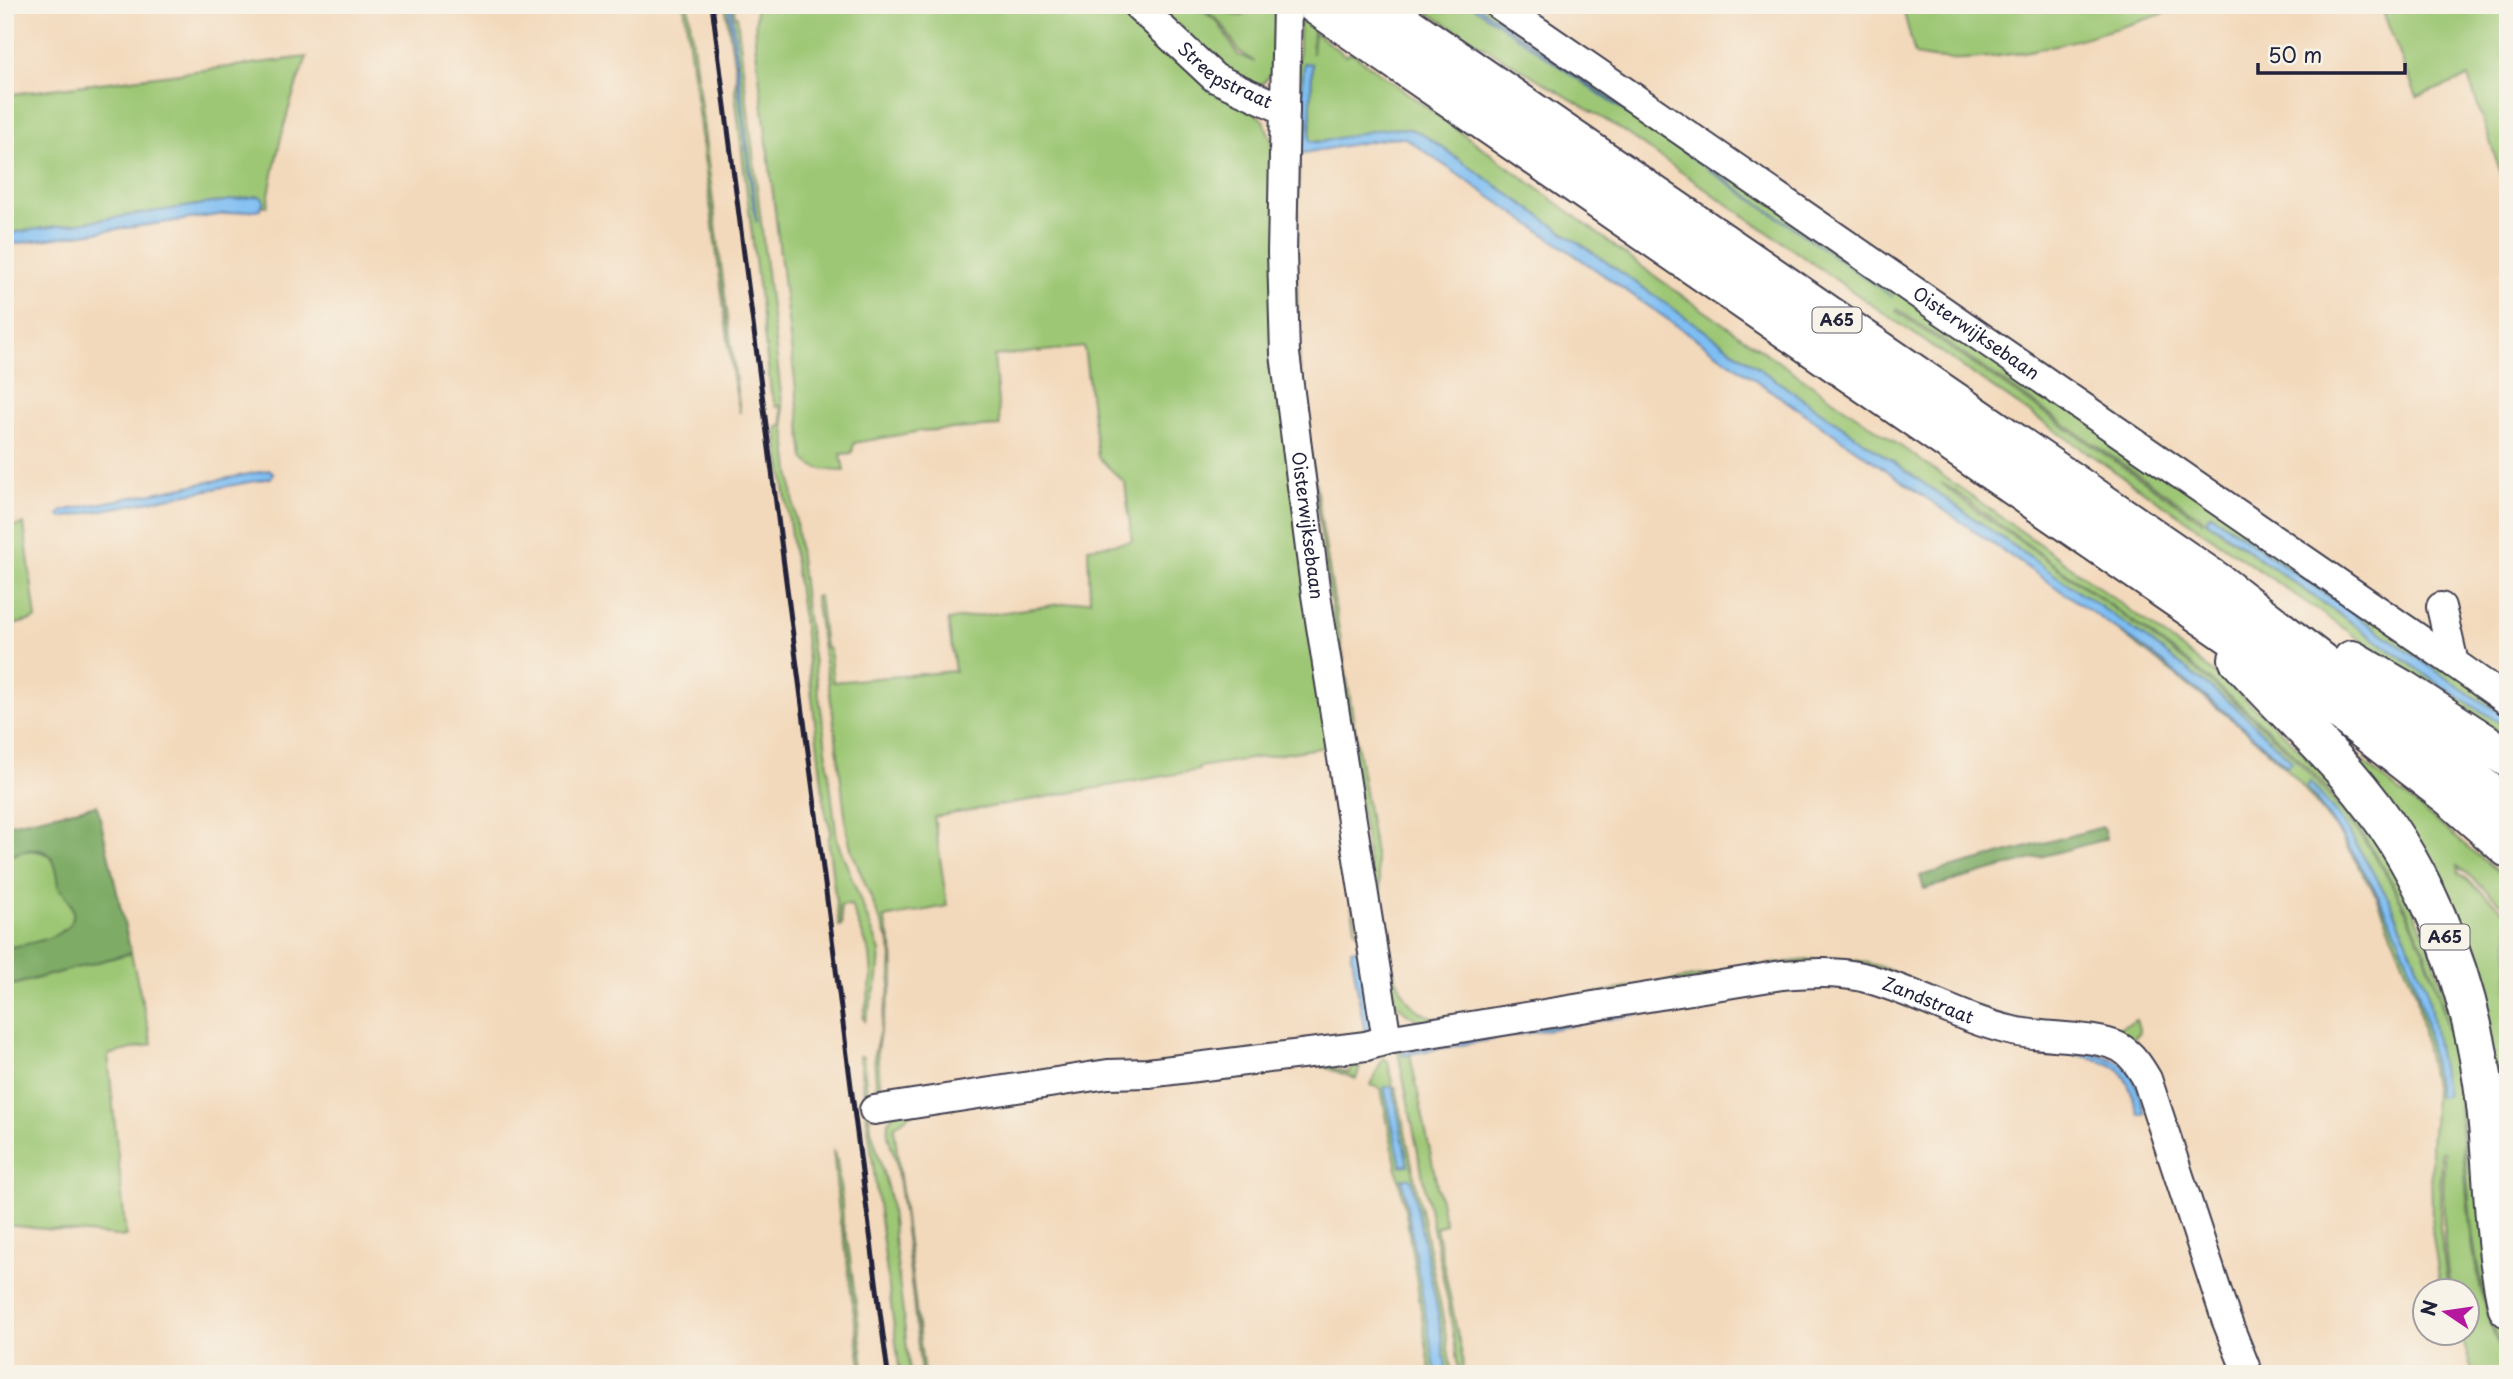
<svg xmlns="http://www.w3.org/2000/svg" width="2513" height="1379" viewBox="0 0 2513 1379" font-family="'Playpen Sans',sans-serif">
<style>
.green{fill:#9dc774;stroke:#607458;stroke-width:2;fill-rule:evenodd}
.forest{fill:#7eac66;stroke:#506750;stroke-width:2}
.water{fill:#7ebef3;stroke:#507097;stroke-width:2}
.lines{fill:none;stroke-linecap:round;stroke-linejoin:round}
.minor-casing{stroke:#413d4e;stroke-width:32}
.highway-casing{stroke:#413d4e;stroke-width:42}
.minor{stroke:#fff;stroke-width:28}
.highway{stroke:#fff;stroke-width:38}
.rail{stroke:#22223b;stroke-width:5}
.labels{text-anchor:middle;stroke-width:7;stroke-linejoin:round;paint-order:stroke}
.shield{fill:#f7f3e8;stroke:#62616f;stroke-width:2}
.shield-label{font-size:16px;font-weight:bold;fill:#22223b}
.street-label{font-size:18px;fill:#22223b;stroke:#f7f3e8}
</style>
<rect width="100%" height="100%" fill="#f7f3e8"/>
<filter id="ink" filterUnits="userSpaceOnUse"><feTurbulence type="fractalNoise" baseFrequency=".0143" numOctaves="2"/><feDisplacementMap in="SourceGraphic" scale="14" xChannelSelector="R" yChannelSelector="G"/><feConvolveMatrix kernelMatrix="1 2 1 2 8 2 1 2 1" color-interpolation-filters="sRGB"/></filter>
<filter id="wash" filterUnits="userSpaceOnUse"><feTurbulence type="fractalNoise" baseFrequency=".00686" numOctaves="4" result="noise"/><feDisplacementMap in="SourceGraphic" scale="28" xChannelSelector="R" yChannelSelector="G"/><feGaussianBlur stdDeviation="1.57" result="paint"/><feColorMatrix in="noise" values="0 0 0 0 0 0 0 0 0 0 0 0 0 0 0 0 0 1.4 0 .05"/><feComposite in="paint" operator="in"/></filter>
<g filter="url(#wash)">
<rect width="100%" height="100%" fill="#f3d9bb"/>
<!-- green -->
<path class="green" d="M 684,5 L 688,5 L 740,413 L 733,378 Z
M 725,5 L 728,5 L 756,221 L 731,5 L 734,5 L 735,16 L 737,16 L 807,617 L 822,716 L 837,840 L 880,951 L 878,979 L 865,1021 L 863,1018 L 872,977 L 870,954 L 851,905 L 840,906 L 842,925 L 839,926 L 828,840 C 832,832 831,825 826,818 L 804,627 L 778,443 L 777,427 L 783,426 L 781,406 L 776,407 L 771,392 L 735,94 L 736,76 Z
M 756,5 L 1129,5 L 1263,120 L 1272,141 L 1356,932 L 1325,747 L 1199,767 L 1199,770 L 934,817 L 947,906 L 884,918 L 893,950 L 894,978 L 880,1031 L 877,1052 L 882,1101 L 877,1096 L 874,1054 L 890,988 L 892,956 L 888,939 L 852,852 L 847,832 L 834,721 L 815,597 L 819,596 L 825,647 L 829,648 L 833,682 L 955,671 L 948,620 L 1090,600 L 1088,548 L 1132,541 L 1125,483 L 1098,457 L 1084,347 L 994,356 L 1000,426 L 921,431 L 854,443 L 852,453 L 841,454 L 844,471 C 829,470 814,471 804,458 L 755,41 Z
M 1146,5 L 1195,5 L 1218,22 L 1238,55 L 1255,62 L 1239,51 L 1221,23 L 1199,5 L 1221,5 L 1234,15 L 1243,16 L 1245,5 L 1262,5 L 1262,7 L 1279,5 L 1275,70 L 1262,84 L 1245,86 Z
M 1300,5 L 1306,5 L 1305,22 L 1313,22 L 1312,54 L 1314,32 L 1346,56 L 1351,52 C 1418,101 1486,150 1553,200 C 1598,233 1643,269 1690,301 C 1818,389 1946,476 2071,567 C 2199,661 2342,755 2411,904 C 2470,1029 2477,1169 2496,1305 L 2508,1341 L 2508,1366 C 2491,1325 2479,1282 2473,1238 C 2464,1167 2465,1097 2448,1027 C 2426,931 2375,837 2306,766 C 2241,698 2162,643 2086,587 C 2054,564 2023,541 1991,518 C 1975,507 1958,492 1941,483 C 1972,510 2008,532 2041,556 C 2210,679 2379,787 2440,1000 C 2463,1082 2461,1166 2473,1250 C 2477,1275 2483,1302 2491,1326 C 2496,1342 2504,1358 2508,1374 L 2473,1374 L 2461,1334 L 2468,1334 L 2468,1292 L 2451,1291 C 2442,1245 2443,1199 2444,1151 L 2441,1151 L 2440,1227 L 2448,1291 L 2441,1291 L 2432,1230 L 2431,1146 L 2435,1097 L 2416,993 L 2377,897 L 2335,827 L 2294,776 L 2248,732 L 2103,619 C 2168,664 2228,713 2286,766 L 2238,709 L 2147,639 L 1421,133 L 1410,129 L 1399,129 L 1322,142 L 1310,141 L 1312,64 L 1304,64 C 1297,180 1292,297 1304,413 L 1394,972 C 1402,995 1414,1015 1440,1019 L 1772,964 C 1803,961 1833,955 1864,962 C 1901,971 1932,993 1968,1005 C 1999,1016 2085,1036 2116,1029 C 2123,1027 2130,1023 2136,1020 L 2140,1032 L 2127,1044 L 2030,1029 L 1883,976 L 1423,1022 C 1407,1016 1397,1006 1388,992 L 1290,325 ZM 2306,786 L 2343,822 L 2392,905 L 2427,989 L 2445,1096 L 2438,1096 C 2431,1062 2428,1025 2418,991 C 2396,916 2353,848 2306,786 Z
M 1415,5 L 1471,5 L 1753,199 L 1476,5 L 1493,5 L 2508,708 L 2508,717 L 2472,696 L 2211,514 L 2206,521 L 2440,685 L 2508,728 L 2508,738 L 2447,699 L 1878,309 L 1617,127 ZM 1897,309 L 2203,519 L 2203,520 L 2202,521 L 1896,311 Z
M 1902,5 L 2190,5 C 2116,29 1991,73 1915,55 Z
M 2380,5 L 2508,5 L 2508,194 L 2468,77 L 2417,97 Z
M 307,57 C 287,105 276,155 267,206 L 263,206 L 262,197 L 258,196 L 5,234 L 5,95 Z
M 24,524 L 36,619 L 5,627 L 5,528 Z
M 2340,743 L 2508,880 L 2508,909 L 2458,866 L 2459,873 L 2508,914 L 2508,1230 L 2473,998 Z
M 25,850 C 55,851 57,860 59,888 C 102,931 38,943 5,948 L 5,858 Z
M 131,953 L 152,1044 L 108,1055 L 126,1237 L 5,1225 L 5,987 Z
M 1681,999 L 1690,1007 L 1685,1003 L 1403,1055 L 1410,1054 L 1445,1224 L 1436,1227 L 1463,1360 L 1462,1374 L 1459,1374 L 1450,1313 L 1398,1052 Z
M 859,1056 L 863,1057 L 871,1129 L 889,1194 L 910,1374 L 900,1374 Z
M 1332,1056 L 1334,1068 L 1349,1073 L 1352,1065 L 1360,1068 L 1356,1079 L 1308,1061 L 926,1108 L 909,1115 L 894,1127 L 924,1374 L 921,1374 C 913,1304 907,1233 896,1164 C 893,1146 880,1128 894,1113 L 934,1103 L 1248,1063 L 1252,1066 Z
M 1383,1058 L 1388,1061 L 1393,1087 L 1396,1087 L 1443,1318 L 1452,1374 L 1447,1374 L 1438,1313 L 1411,1179 L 1436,1374 L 1431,1374 L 1407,1220 L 1381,1089 L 1371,1085 Z
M 833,1149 L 837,1160 L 842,1202 L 843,1224 L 848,1243 L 865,1374 L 862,1374 L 844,1238 L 840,1224 Z"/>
<!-- forest -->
<path class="forest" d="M 97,805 L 131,953 L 5,987 L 5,948 C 38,943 102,931 59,888 C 56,847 42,842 5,858 L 5,825 Z
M 2103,827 L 2106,839 L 1924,889 L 1920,876 Z"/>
<!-- water -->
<path class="water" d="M 728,5 L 731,5 L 757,223 L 754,212 Z
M 1471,5 L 1476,5 L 1893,297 Z
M 1304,63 L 1312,64 L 1310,141 C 1319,144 1328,140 1338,138 C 1363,133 1396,122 1421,133 L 2147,639 L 2238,709 L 2292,761 L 2287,766 L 2234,719 L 2141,646 L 1405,138 L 1389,138 L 1298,154 Z
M 258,196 L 262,197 L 264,201 L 260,209 L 5,245 L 5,234 Z
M 269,470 L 273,472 L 271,478 L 62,518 L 59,515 L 62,511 Z
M 2210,514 L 2472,696 L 2508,717 L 2508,728 L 2440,685 L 2206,520 Z
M 2310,782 L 2343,822 L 2392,905 L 2427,989 L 2446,1096 L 2438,1097 C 2432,1062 2428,1025 2418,992 C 2396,916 2353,848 2306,786 Z
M 1360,948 L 1374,1032 L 1365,1035 L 1351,950 Z
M 1684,1003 L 1685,1006 L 1403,1055 L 1402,1051 Z
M 2017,1045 C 2047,1048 2110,1047 2129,1072 C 2137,1082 2141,1101 2146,1113 L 2139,1115 C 2134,1102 2131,1085 2122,1074 C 2107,1053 2042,1051 2017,1048 Z
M 1384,1087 L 1393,1087 L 1408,1165 L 1401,1166 Z
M 1402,1178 L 1411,1178 L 1438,1313 L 1447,1374 L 1436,1374 Z"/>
</g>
<g filter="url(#ink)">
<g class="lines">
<defs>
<g id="minor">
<path id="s1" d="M 1137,5 L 1215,78 L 1285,110"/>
<path id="s2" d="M 1287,5 L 1282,253 L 1285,354 L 1316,595 L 1387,1040"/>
<path id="s3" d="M 1499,5 L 2454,663"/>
<path d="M 2441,607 L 2454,663 L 2508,701"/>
<path id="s4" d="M 874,1110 L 1108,1074 L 1148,1073 L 1366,1046 L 1387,1040 L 1782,975 C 1808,973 1835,971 1862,977 C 1914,990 1960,1019 2013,1031 C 2042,1038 2095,1035 2119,1047 C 2132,1054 2140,1067 2147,1079 L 2226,1319 L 2248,1374"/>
</g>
<path id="highway" d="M 1316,5 L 2332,705 L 2450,797 L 2508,848
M 1377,5 L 2220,584 L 2508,807
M 2238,659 C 2273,698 2312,735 2347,774 C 2421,858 2465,966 2482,1076 C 2495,1153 2490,1232 2508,1308
M 2352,660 L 2405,691 L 2508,758"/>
</defs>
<!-- minor casing -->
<use href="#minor" class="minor-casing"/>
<!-- highway casing -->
<use href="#highway" class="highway-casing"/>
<!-- minor -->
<use href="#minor" class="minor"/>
<!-- highway -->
<use href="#highway" class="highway"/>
<!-- rail -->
<path class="rail" d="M 712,5 L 888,1374"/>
</g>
</g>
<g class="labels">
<!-- shield labels -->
<g class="shield">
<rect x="1812.5" y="307.5" width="49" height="25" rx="5"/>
<rect x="2420.5" y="924.5" width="49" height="25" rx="5"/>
</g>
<g class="shield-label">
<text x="1837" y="326">A65</text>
<text x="2445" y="943">A65</text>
</g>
<!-- street labels -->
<g class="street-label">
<text dy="6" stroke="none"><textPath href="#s1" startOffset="114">Streepstraat</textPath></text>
<text dy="6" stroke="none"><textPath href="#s3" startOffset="579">Oisterwijksebaan</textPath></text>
<text dy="6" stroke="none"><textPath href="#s2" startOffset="522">Oisterwijksebaan</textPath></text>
<text dy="6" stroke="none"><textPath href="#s4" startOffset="1069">Zandstraat</textPath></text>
</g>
</g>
<!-- margin -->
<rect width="2513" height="1379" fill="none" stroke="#f7f3e8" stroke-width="28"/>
<!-- north arrow -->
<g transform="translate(2446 1312) rotate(283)"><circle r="33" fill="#f7f3e8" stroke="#a29fa3" stroke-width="2"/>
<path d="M0-5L12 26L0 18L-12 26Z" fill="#b5179e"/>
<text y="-10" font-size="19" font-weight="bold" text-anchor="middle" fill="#22223b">N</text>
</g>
<!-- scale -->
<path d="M2258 63v10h147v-10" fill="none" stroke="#22223b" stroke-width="3.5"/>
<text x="2268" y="63" font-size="21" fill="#22223b" stroke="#f7f3e8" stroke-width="5" paint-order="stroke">50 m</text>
</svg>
